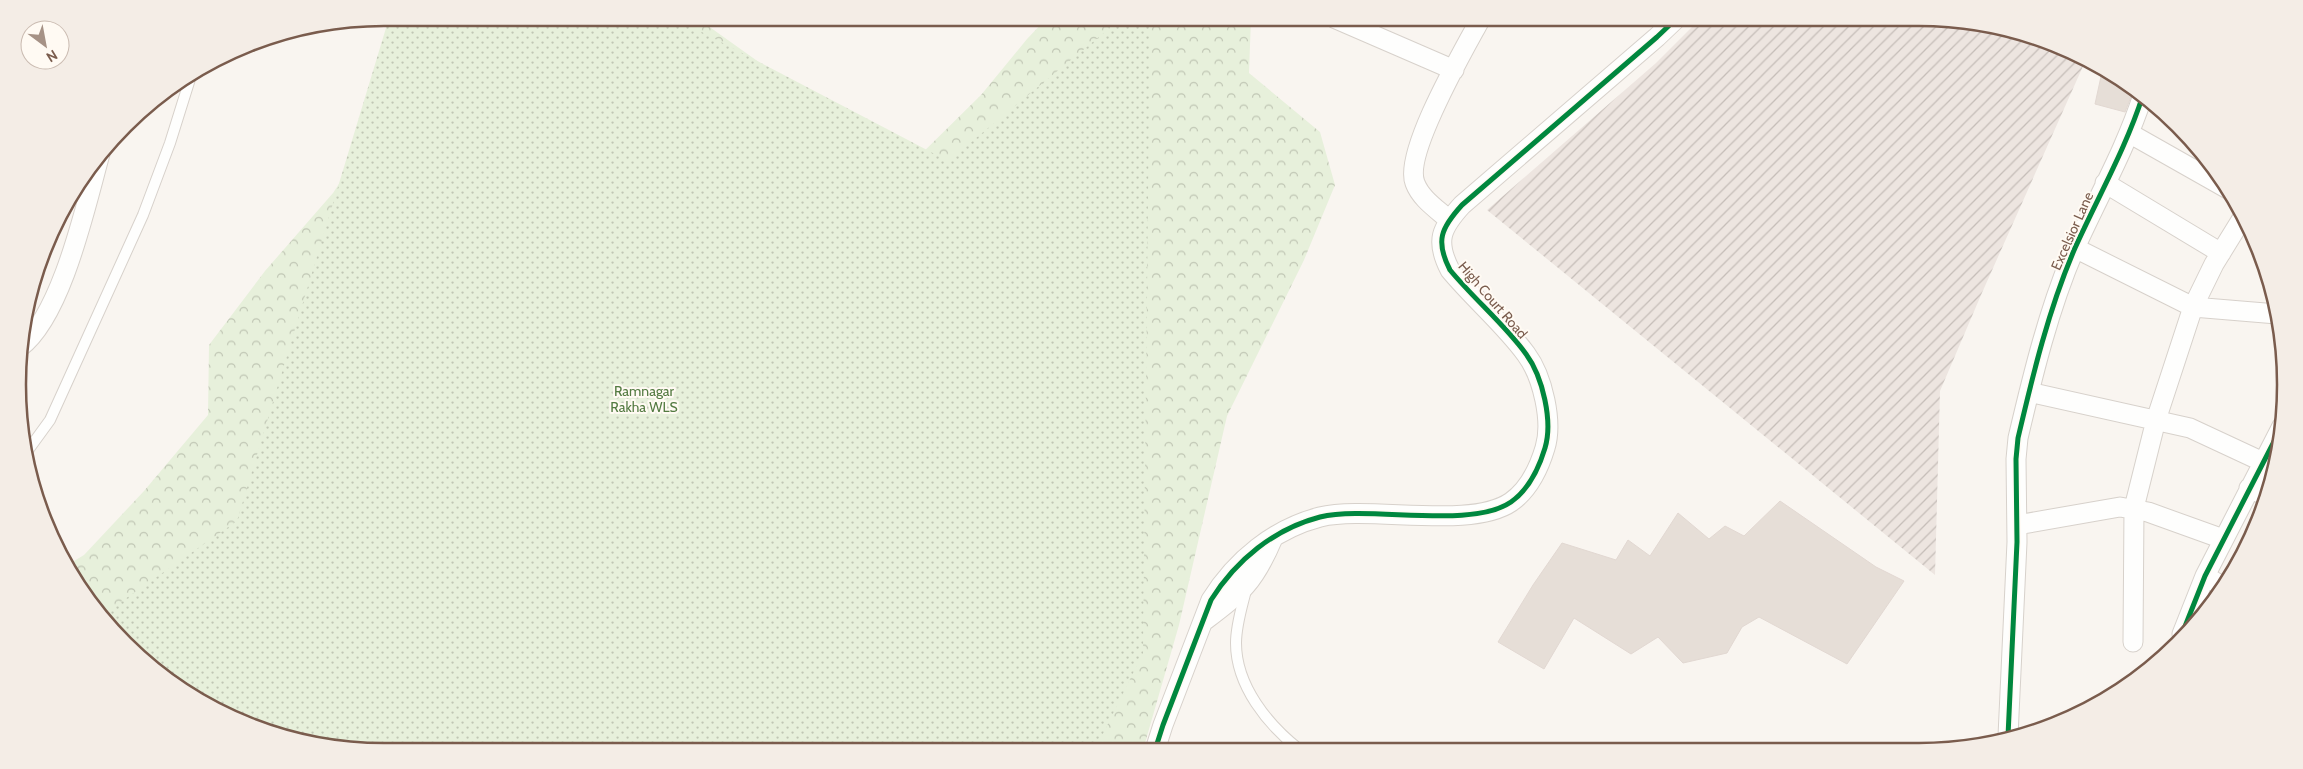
<svg xmlns="http://www.w3.org/2000/svg" width="2303" height="769" viewBox="0 0 2303 769" font-family="Cabin,sans-serif">
<style>
.industrial{fill:url(#industrial-furrows)}
.forest{fill:url(#forest-crowns)}
.park{fill:url(#park-dots)}
.building{fill:#e6ded7;stroke:#e2d8d2}
.lines{fill:none;stroke-linecap:round;stroke-linejoin:round}
.lane-casing{stroke:#d7d1cb;stroke-width:12}
.street-casing{stroke:#d7d1cb;stroke-width:21}
.lane{stroke:#fefefd;stroke-width:10}
.street{stroke:#fefefd;stroke-width:19}
.cycleway-casing{stroke:#fffaf3;stroke-width:8}
.cycleway{stroke:#00873e;stroke-width:5}
.labels{text-anchor:middle;stroke-width:4;stroke-linejoin:round;paint-order:stroke}
.street-label{font-size:14px;fill:#7a5c4d;stroke:#fffaf3}
.park-label{font-size:14px;fill:#537a41;stroke:#fffaf3}
.rim{fill:none;stroke:#7a5c4d;stroke-width:2.5}
</style>
<defs>
<pattern id="industrial-furrows" width="10" height="10" patternUnits="userSpaceOnUse" patternTransform="scale(1.25)"><rect width="10" height="10" fill="#ede5e0"/><path d="M-1 1l2-2M0 10L10 0M9 11l2-2" fill="none" stroke="#c5bdb8"/></pattern>
<pattern id="forest-crowns" width="20" height="18" patternUnits="userSpaceOnUse" patternTransform="scale(1.25)"><rect width="20" height="18" fill="#e7f0db"/><path d="M2 6a3 3 0 1 1 6 0M12 15a3 3 0 1 1 6 0" fill="none" stroke="#c0c6b4"/></pattern>
<pattern id="park-dots" width="8" height="8" patternUnits="userSpaceOnUse" patternTransform="scale(1.25)"><rect width="8" height="8" fill="#e7f0db"/><path d="M2 2h.1M6 6h.1" fill="none" stroke="#c0c6b4" stroke-width="1.8" stroke-linecap="round"/></pattern>
</defs>
<rect width="100%" height="100%" fill="#f9f5f0"/>
<!-- industrial -->
<path class="industrial" d="M 1701,18 L 1919,18 L 2013,30 L 2081,55 L 2092,62 L 2084,64 L 1981,295 L 1940,391 L 1935,575 L 1487,210 L 1656,63 Z"/>
<!-- forest -->
<path class="forest" d="M 430,18 L 697,18 L 907,168 L 981,95 L 1027,39 L 1047,18 L 1251,18 L 1249,73 L 1320,132 L 1335,185 L 1304,260 L 1227,416 L 1179,625 L 1143,750 L 385,751 L 290,739 L 180,689 L 125,644 L 80,589 L 69,564 L 84,555 L 144,491 L 208,415 L 209,345 L 265,271 L 333,193 L 394,100 Z"/>
<!-- park -->
<path class="park" d="M 389,18 L 675,18 L 948,161 L 1122,18 L 1150,18 L 1143,653 L 1095,750 L 384,751 L 290,739 L 180,689 L 125,644 L 102,615 L 237,521 Z"/>
<!-- building -->
<path class="building" d="M 2102,72 L 2134,89 L 2125,112 L 2095,104 Z
M 1780,501 L 1876,567 L 1904,581 L 1847,664 L 1759,617 L 1742,627 L 1727,653 L 1683,663 L 1658,637 L 1631,654 L 1574,618 L 1544,669 L 1498,642 L 1533,585 L 1562,543 L 1616,560 L 1628,540 L 1650,556 L 1678,513 L 1709,539 L 1725,526 L 1744,536 Z"/>
<g class="lines">
<defs>
<path id="lane" d="M 26,453 L 50,420 L 143,215 L 170,143 L 190,79
M 1246,590 C 1242,607 1236,625 1236,643 C 1236,686 1268,725 1300,750"/>
<path id="street" d="M 1334,18 L 1454,70
M 2129,133 L 2228,189
M 2105,183 L 2221,253
M 1449,220 C 1437,209 1421,199 1415,183 C 1403,153 1465,48 1481,18
M 2075,248 L 2193,307 L 2277,314
M 20,347 C 62,316 86,204 100,154
M 2029,392 L 2190,428 L 2263,462
M 2249,488 L 2266,496
M 2017,525 L 2120,507 L 2148,512 L 2223,539
M 2205,576 L 2222,586
M 1204,621 C 1242,592 1254,583 1273,538
M 2182,634 L 2205,576 L 2282,426
M 2133,642 L 2134,508 L 2156,420 L 2193,307 L 2214,264 L 2243,217
M 2008,736 L 2017,542 L 2016,459 L 2018,438 C 2033,374 2049,308 2075,248 C 2098,197 2126,148 2143,95
M 1155,750 L 1163,725 L 1211,600 C 1236,560 1274,529 1320,517 C 1369,505 1470,530 1511,502 C 1528,490 1539,468 1545,448 C 1553,422 1543,377 1526,354 C 1505,325 1474,299 1450,270 C 1435,241 1441,228 1462,205 L 1657,37 L 1677,18"/>
</defs>
<!-- lane casing -->
<use href="#lane" class="lane-casing"/>
<!-- street casing -->
<use href="#street" class="street-casing"/>
<!-- lane -->
<use href="#lane" class="lane"/>
<!-- street -->
<use href="#street" class="street"/>
<defs>
<path id="cycleway" d="M 2182,634 L 2205,576 L 2282,426
M 2008,736 L 2017,542 L 2016,459 L 2018,438 C 2033,374 2049,308 2075,248 C 2098,197 2126,148 2143,95
M 1155,750 L 1163,725 L 1211,600 C 1236,560 1274,529 1320,517 C 1369,505 1470,530 1511,502 C 1528,490 1539,468 1545,448 C 1553,422 1543,377 1526,354 C 1505,325 1474,299 1450,270 C 1435,241 1441,228 1462,205 L 1657,37 L 1677,18"/>
</defs>
<!-- cycleway casing -->
<use href="#cycleway" class="cycleway-casing"/>
<!-- cycleway -->
<use href="#cycleway" class="cycleway"/>
</g>
<g class="labels">
<!-- street labels -->
<g class="street-label">
<text transform="translate(2072 231) rotate(-66)" y="5">Excelsior Lane</text>
<text transform="translate(1493 300) rotate(49)" y="5">High Court Road</text>
</g>
<!-- park labels -->
<g class="park-label">
<text x="644" y="396">Ramnagar<tspan x="644" dy="16">Rakha WLS</tspan></text>
</g>
</g>
<!-- crop -->
<path d="M0 0H2303V769H0ZM384 26H1919A358 358 0 0 1 2277 384V385A358 358 0 0 1 1919 743H384A358 358 0 0 1 26 385V384A358 358 0 0 1 384 26Z" fill="#f4ede6" fill-rule="evenodd"/>
<path class="rim" d="M384 26H1919A358 358 0 0 1 2277 384V385A358 358 0 0 1 1919 743H384A358 358 0 0 1 26 385V384A358 358 0 0 1 384 26Z"/>
<!-- north arrow -->
<g transform="translate(45 45) rotate(148)"><circle r="24" fill="#fffaf3" stroke="#cabbb1"/>
<path d="M0-4L9 19L0 12L-9 19Z" fill="#a69286"/>
<text y="-8" font-size="14" font-weight="bold" text-anchor="middle" fill="#7a5c4d">N</text>
</g>
</svg>
